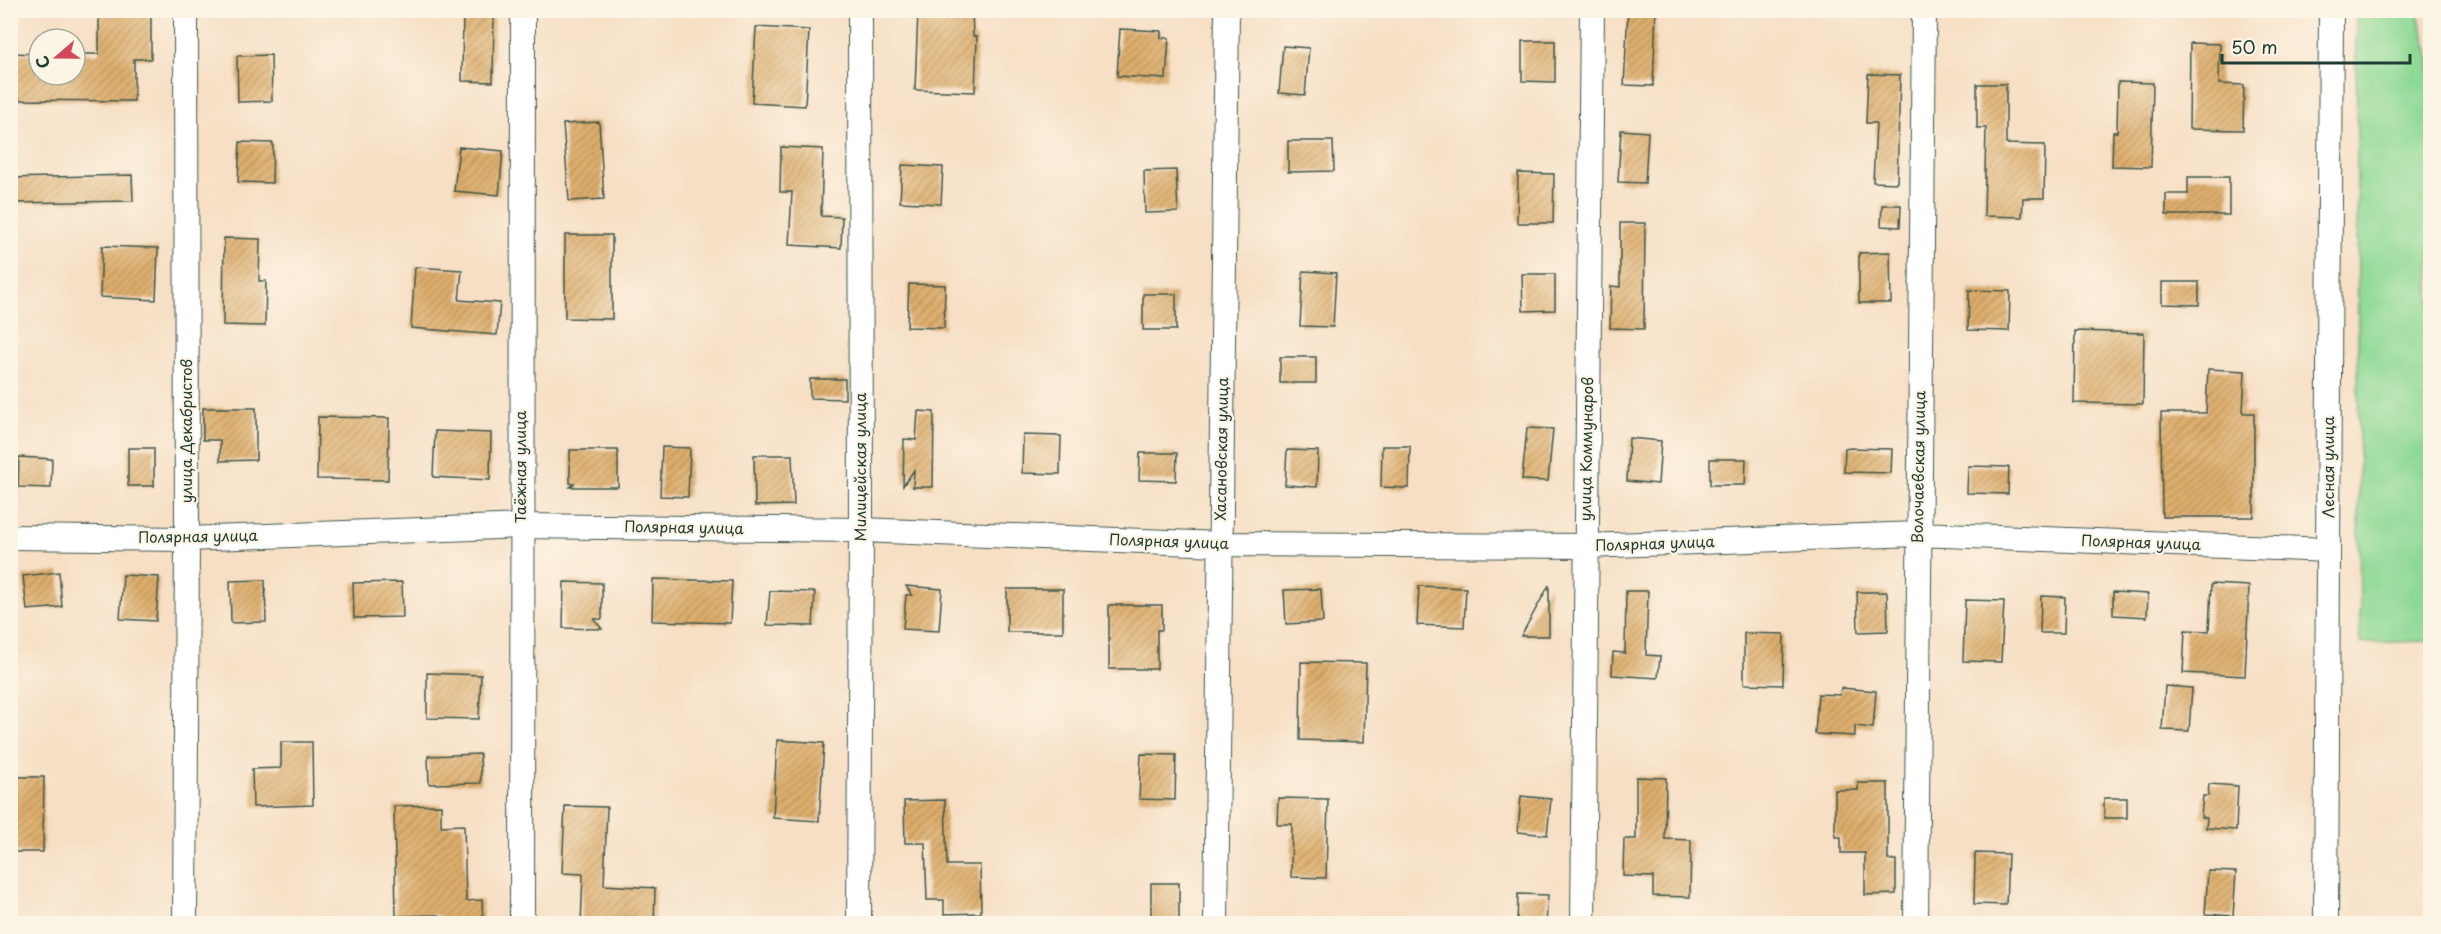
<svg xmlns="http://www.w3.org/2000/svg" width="2441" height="934" viewBox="0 0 2441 934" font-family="'Playpen Sans',sans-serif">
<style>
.grass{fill:#8ed995;stroke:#568b64;stroke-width:1.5}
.building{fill:url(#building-hatch)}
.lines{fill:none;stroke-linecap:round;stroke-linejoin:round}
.minor-casing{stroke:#3f554a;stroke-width:26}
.minor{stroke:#fff;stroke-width:24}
.labels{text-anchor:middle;stroke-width:4.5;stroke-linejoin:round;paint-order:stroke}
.street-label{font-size:15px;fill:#1f3d34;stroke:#fcf5e5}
</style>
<defs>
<pattern id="building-hatch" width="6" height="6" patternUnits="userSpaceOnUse" patternTransform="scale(1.5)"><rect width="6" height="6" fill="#deae6c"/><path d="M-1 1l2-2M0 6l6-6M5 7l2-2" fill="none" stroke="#b38f5a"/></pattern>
</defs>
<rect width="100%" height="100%" fill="#fcf5e5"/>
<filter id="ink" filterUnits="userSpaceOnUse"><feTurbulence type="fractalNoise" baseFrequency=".0167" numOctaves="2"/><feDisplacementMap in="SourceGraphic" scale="12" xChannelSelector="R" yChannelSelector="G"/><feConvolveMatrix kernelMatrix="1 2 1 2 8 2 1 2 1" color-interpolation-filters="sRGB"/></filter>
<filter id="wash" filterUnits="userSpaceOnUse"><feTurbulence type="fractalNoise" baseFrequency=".008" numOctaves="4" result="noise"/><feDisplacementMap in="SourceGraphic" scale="24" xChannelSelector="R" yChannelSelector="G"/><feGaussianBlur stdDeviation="1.35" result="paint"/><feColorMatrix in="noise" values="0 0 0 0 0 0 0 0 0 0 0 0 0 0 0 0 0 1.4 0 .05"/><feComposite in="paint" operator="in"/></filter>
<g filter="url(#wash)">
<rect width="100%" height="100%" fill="#f6dfc4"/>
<!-- grass -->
<path class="grass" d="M 2356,11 L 2417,11 L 2430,58 L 2430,641 L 2360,643 Z"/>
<g id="blocks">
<!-- building -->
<path class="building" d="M 99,10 L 151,10 L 151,59 L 134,59 L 134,101 L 10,100 L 10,53 L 39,54 L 39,75 L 75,75 L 75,54 L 99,54 Z
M 463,10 L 494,10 L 493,82 L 462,81 Z
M 918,10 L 972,10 L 973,36 L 977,37 L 975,92 L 915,90 Z
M 1628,10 L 1656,10 L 1653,86 L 1624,85 Z
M 756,27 L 809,30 L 805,106 L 752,103 Z
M 1120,29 L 1161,31 L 1161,38 L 1169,38 L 1166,79 L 1117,76 Z
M 1522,41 L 1555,41 L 1555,82 L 1522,81 Z
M 2190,43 L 2220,44 L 2219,84 L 2244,85 L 2243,130 L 2189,129 Z
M 1283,46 L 1309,48 L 1305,95 L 1279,93 Z
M 271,55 L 272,101 L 238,102 L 237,56 Z
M 1868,74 L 1900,75 L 1897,183 L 1873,182 L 1876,123 L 1866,123 Z
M 2118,82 L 2153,83 L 2151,167 L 2112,166 L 2113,132 L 2117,132 Z
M 1977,84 L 2006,84 L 2006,144 L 2045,145 L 2044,198 L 2023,198 L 2022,217 L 1984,216 L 1986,128 L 1977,128 Z
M 599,122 L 604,199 L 569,201 L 563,124 Z
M 1621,130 L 1648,132 L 1645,183 L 1618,182 Z
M 1288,141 L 1333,141 L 1334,171 L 1288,172 Z
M 240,142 L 273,143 L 272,183 L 238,182 Z
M 459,147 L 503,151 L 499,195 L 454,191 Z
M 781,147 L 823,149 L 821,216 L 842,217 L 841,248 L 789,245 L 792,192 L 780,192 Z
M 902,165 L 943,167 L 941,204 L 900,202 Z
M 1176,170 L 1178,212 L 1145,213 L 1144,171 Z
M 1518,173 L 1554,174 L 1553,223 L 1517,223 Z
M 132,175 L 133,201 L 10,203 L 10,178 Z
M 2188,177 L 2229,177 L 2229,215 L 2166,215 L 2166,194 L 2188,194 Z
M 1882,205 L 1901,205 L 1900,227 L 1881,226 Z
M 1620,223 L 1645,223 L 1644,329 L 1610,328 L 1611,286 L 1620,287 Z
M 565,235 L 612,235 L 612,319 L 565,318 Z
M 224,238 L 260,239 L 259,281 L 266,281 L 265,326 L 223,325 Z
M 102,246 L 158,248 L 156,300 L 100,297 Z
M 1890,252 L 1891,303 L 1859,303 L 1859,253 Z
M 415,267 L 462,270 L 459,300 L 500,303 L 497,335 L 411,328 Z
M 1303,271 L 1336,273 L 1333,327 L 1300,326 Z
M 1522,274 L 1555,274 L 1555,310 L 1523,311 Z
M 2162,282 L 2199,282 L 2199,305 L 2162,304 Z
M 909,284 L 945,285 L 944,328 L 907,327 Z
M 1969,290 L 2010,291 L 2009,331 L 1968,330 Z
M 1143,294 L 1176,294 L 1176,330 L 1143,330 Z
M 2075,331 L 2144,333 L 2143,404 L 2074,403 Z
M 1280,357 L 1316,357 L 1316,383 L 1280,383 Z
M 2208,369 L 2245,371 L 2243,413 L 2254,413 L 2254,517 L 2162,517 L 2161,413 L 2206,413 Z
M 810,379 L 845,379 L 845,399 L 810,398 Z
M 203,408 L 256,408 L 256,460 L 220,461 L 220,440 L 203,440 Z
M 918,411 L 934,412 L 933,487 L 913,487 L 914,470 L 903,486 L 904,439 L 916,440 Z
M 318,417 L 389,418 L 388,480 L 317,479 Z
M 1527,428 L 1553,429 L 1548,481 L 1522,480 Z
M 435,431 L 491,433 L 490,480 L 433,477 Z
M 1023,435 L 1061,436 L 1060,474 L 1022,473 Z
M 1629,438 L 1661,441 L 1658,484 L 1627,481 Z
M 1382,446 L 1410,446 L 1409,488 L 1381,487 Z
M 662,447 L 690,448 L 688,497 L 660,496 Z
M 128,448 L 154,448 L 154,486 L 128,486 Z
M 1845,448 L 1892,449 L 1891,473 L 1844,472 Z
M 570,450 L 618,450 L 618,487 L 570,487 L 574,484 L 570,483 Z
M 1287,450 L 1318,451 L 1317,487 L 1285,485 Z
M 1140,453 L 1177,453 L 1176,481 L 1139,480 Z
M 754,455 L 792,455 L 794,505 L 755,506 Z
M 19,457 L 52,459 L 51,488 L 18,487 Z
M 1710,459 L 1746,459 L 1745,485 L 1710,485 Z
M 1968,466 L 2009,467 L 2008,494 L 1967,493 Z
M 59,572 L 62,607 L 27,610 L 23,576 Z
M 123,575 L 159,577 L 156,621 L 120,619 Z
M 653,579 L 732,581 L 730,623 L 652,621 Z
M 265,580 L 266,622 L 231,623 L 230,581 Z
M 402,582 L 403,617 L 354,618 L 353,583 Z
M 564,582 L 602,583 L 602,619 L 594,619 L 602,629 L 563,628 Z
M 2211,584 L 2249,586 L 2245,676 L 2183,673 L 2185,630 L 2209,631 Z
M 1549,585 L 1549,636 L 1521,636 Z
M 906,586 L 942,589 L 939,631 L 903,629 L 906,595 L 912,595 Z
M 1419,586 L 1466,588 L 1464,627 L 1417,625 Z
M 1007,589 L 1063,589 L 1063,632 L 1007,632 Z
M 1321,589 L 1323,622 L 1286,624 L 1284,590 Z
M 770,591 L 815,592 L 813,626 L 767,625 Z
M 1626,591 L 1648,591 L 1646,655 L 1660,656 L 1658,678 L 1612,675 L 1613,652 L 1625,653 Z
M 1857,592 L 1887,592 L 1888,631 L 1858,632 Z
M 2113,592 L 2148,594 L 2147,617 L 2113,615 Z
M 2041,596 L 2065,597 L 2064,633 L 2040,633 Z
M 1965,600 L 2004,601 L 2001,662 L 1963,661 Z
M 1109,605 L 1162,605 L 1162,630 L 1157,630 L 1157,669 L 1109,669 Z
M 1744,633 L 1784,634 L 1783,685 L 1744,684 Z
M 1301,662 L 1366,663 L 1364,742 L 1300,740 Z
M 427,673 L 481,675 L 479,719 L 427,718 Z
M 2165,686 L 2192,688 L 2189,731 L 2162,730 Z
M 1841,688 L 1876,691 L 1873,728 L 1855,726 L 1855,736 L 1815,734 L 1818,694 L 1840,695 Z
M 777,740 L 824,743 L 819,821 L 773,818 Z
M 281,742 L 312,742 L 313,805 L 253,807 L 252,769 L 281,768 Z
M 480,754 L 481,783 L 429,784 L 428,756 Z
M 1141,754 L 1176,755 L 1175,800 L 1139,799 Z
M 10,777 L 44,777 L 43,852 L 10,852 Z
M 1636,777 L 1666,778 L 1665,839 L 1691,840 L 1690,897 L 1653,896 L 1653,877 L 1623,876 L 1624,839 L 1636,839 Z
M 1858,783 L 1888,783 L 1888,860 L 1896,860 L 1896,894 L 1865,895 L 1865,853 L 1841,853 L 1841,837 L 1835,837 L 1835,790 L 1858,790 Z
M 2209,784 L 2238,786 L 2236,830 L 2206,828 L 2207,818 L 2201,817 L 2203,796 L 2208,796 Z
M 1521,796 L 1551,799 L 1547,835 L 1518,832 Z
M 1278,798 L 1328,799 L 1326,878 L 1291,877 L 1292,824 L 1277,824 Z
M 2104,798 L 2127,798 L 2127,818 L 2104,818 Z
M 945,800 L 947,865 L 980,865 L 981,913 L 944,914 L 944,900 L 927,900 L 925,843 L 905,843 L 904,801 Z
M 441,805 L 441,826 L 464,825 L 466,901 L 482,900 L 483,924 L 439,924 L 439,915 L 396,916 L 394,806 Z
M 565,806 L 607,807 L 604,885 L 655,888 L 654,924 L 581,924 L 583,874 L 562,873 Z
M 1975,853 L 2008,854 L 2006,905 L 1974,904 Z
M 2208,871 L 2236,872 L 2233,916 L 2205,914 Z
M 1151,883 L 1179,883 L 1179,920 L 1175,920 L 1175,924 L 1151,924 Z
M 1518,894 L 1548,895 L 1546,924 L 1517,924 Z"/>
</g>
</g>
<g filter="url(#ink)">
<use href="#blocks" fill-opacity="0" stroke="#3f554a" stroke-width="1.5"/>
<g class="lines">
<defs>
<path id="minor" d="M 10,537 L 187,539 L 521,526 L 861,530 L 1220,544 L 1586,546 L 1918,534 L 2328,550
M 185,924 L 187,539 L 186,10
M 522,924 L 523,10
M 859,924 L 861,530 L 860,10
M 1216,924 L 1227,10
M 1583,924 L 1592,10
M 1916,924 L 1924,10
M 2326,924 L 2331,10"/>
</defs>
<!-- minor casing -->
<use href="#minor" class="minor-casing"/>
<!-- minor -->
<use href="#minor" class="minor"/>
</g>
</g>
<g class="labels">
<!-- street labels -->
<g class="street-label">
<text transform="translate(187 431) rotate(-90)" y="5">улица Декабристов</text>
<text transform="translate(1222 449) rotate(-89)" y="5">Хасановская улица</text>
<text transform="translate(1587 449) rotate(-89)" y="5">улица Коммунаров</text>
<text transform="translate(521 467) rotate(-90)" y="5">Таёжная улица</text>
<text transform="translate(861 467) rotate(-90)" y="5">Милицейская улица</text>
<text transform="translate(1919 467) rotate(-89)" y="5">Волочаевская улица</text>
<text transform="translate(2329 467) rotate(-90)" y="5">Лесная улица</text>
<text transform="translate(684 528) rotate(1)" y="5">Полярная улица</text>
<text transform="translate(198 537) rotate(-1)" y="5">Полярная улица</text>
<text transform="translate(1169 542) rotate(2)" y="5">Полярная улица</text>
<text transform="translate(2141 543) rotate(2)" y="5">Полярная улица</text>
<text transform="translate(1655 544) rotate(-2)" y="5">Полярная улица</text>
</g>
</g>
<!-- margin -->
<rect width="2441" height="934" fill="none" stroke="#fcf5e5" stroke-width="36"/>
<!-- north arrow -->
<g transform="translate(57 57) rotate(250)"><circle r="28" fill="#fcf5e5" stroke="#a4ab9e" stroke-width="1.5"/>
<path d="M0-4.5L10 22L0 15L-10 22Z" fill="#d1495b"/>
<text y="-9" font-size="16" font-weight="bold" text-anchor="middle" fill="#1f3d34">С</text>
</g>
<!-- scale -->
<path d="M2222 54v9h188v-9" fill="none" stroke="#1f3d34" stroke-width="3"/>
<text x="2231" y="54" font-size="18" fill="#1f3d34" stroke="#fcf5e5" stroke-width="4.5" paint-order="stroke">50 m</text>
</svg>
